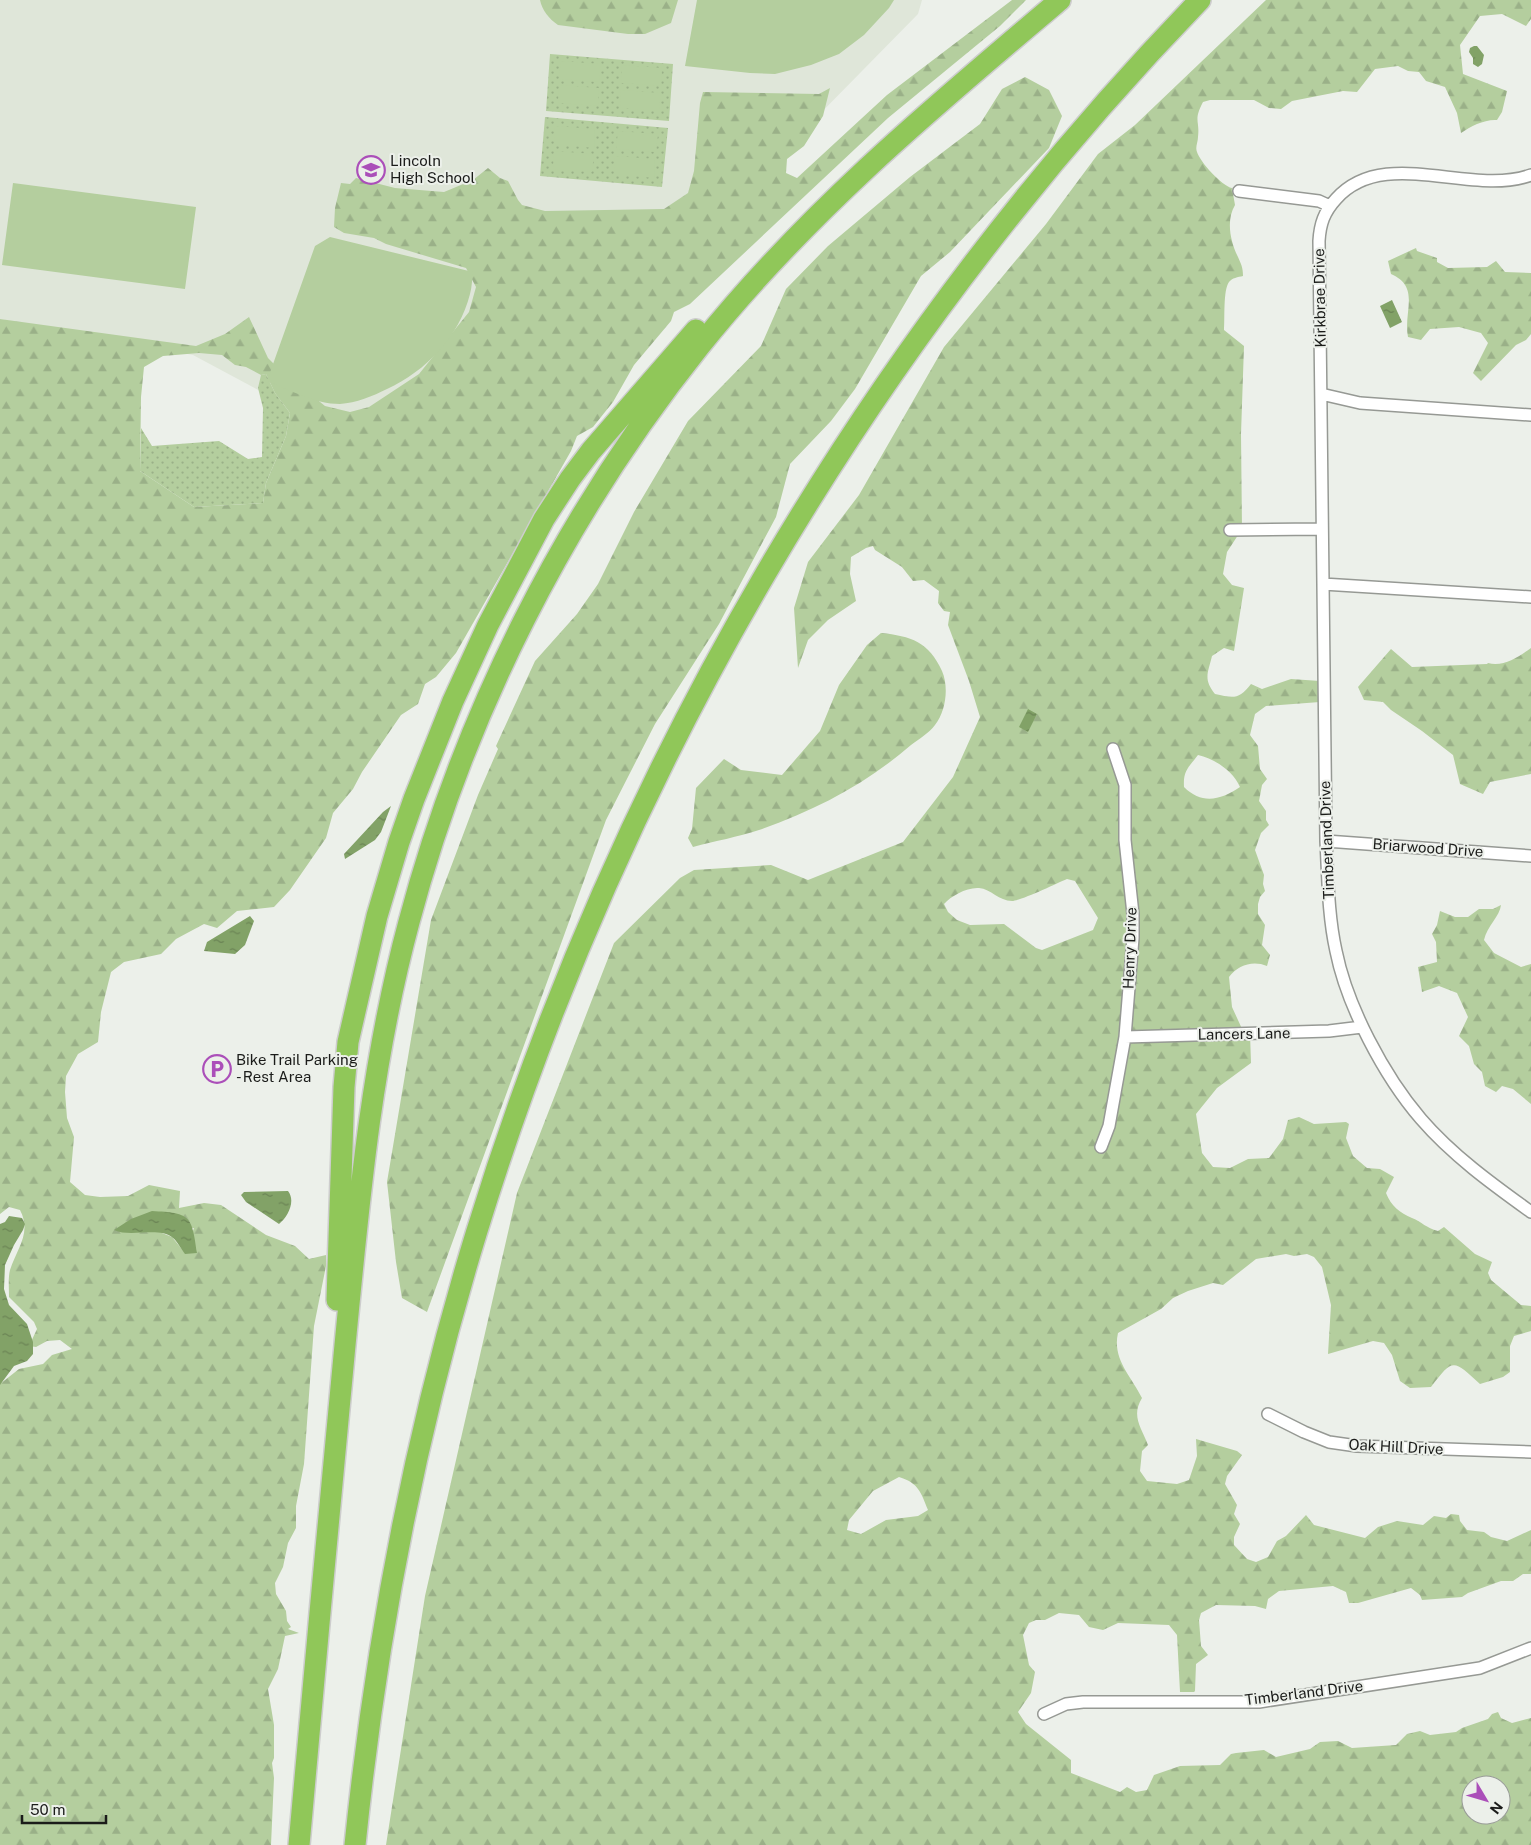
<svg xmlns="http://www.w3.org/2000/svg" width="1531" height="1845" viewBox="0 0 1531 1845" font-family="'Public Sans',sans-serif">
<style>
.built{fill:#dfe6d9}
.grass{fill:url(#grass-dots)}
.forest{fill:url(#forest-firs);fill-rule:evenodd}
.pitch{fill:#b4ce9e}
.water{fill:url(#water-ripples)}
.lines{fill:none;stroke-linecap:round;stroke-linejoin:round}
.street-casing{stroke:#969994;stroke-width:14}
.highway-casing{stroke:#cdcdcd;stroke-width:24}
.street{stroke:#fff;stroke-width:11}
.highway{stroke:#90c759;stroke-width:21}
.labels{text-anchor:middle;stroke-width:4;stroke-linejoin:round;paint-order:stroke}
.poi-label{font-size:15px;fill:#1b1c1a;stroke:#ecf0ea;text-anchor:start}
.street-label{font-size:15px;fill:#1b1c1a;stroke:#ecf0ea}
</style>
<defs>
<pattern id="grass-dots" width="8" height="8" patternUnits="userSpaceOnUse" patternTransform="scale(1.25)"><rect width="8" height="8" fill="#b4ce9e"/><path d="M2 2h.1M6 6h.1" fill="none" stroke="#9ab088" stroke-width="1.8" stroke-linecap="round"/></pattern>
<pattern id="forest-firs" width="22" height="20" patternUnits="userSpaceOnUse" patternTransform="scale(1.25)"><rect width="22" height="20" fill="#b4ce9e"/><path d="M5 1l3.5 6h-7zM16 11l3.5 6h-7z" fill="#9ab088"/></pattern>
<pattern id="water-ripples" width="26" height="14" patternUnits="userSpaceOnUse" patternTransform="scale(1.25)"><rect width="26" height="14" fill="#82a267"/><path d="M2 4q2-2 4 0t4 0M15 11q2-2 4 0t4 0" fill="none" stroke="#6a8354"/></pattern>
</defs>
<rect width="100%" height="100%" fill="#ecf0ea"/>
<!-- built -->
<path class="built" d="M 0,0 L 922,0 L 918,14 L 807,127 L 476,317 L 410,396 L 341,416 L 286,405 L 193,355 L 0,319 Z"/>
<!-- grass -->
<path class="grass" d="M 550,54 L 673,64 L 669,121 L 546,111 Z
M 545,117 L 668,128 L 662,187 L 540,176 Z
M 266,374 L 275,393 L 290,413 L 286,436 L 266,483 L 263,503 L 194,507 L 140,471 L 141,428 L 152,446 L 219,441 L 248,459 L 262,457 L 263,408 L 258,388 L 261,375 Z"/>
<!-- forest -->
<path class="forest" d="M 540,0 L 678,0 L 671,23 L 645,34 L 628,34 L 558,25 C 549,19 542,10 540,0 Z
M 1012,0 L 1026,0 L 1000,26 L 888,118 L 690,304 L 674,312 L 671,321 L 634,365 L 613,402 L 593,427 L 577,436 L 571,451 L 456,653 L 436,677 L 425,684 L 418,704 L 401,715 L 362,772 L 353,789 L 333,813 L 326,838 L 290,890 L 274,907 L 237,911 L 217,928 L 204,924 L 176,939 L 161,954 L 124,962 L 111,972 L 101,1012 L 98,1042 L 78,1054 L 66,1076 L 65,1092 L 67,1118 L 74,1137 L 70,1182 L 85,1195 L 100,1197 L 128,1196 L 149,1185 L 180,1191 L 179,1208 L 204,1203 L 221,1205 L 266,1235 L 295,1246 L 309,1259 L 326,1255 L 326,1266 L 314,1326 L 304,1464 L 296,1506 L 296,1528 L 288,1543 L 283,1567 L 275,1583 L 276,1594 L 286,1611 L 287,1621 L 291,1627 L 288,1629 L 299,1633 L 285,1636 L 278,1669 L 268,1689 L 274,1725 L 274,1758 L 272,1763 L 274,1778 L 271,1845 L 0,1845 L 0,1384 L 19,1369 L 43,1364 L 52,1355 L 72,1349 L 60,1340 L 47,1341 L 36,1347 L 29,1346 L 37,1329 L 34,1322 L 9,1297 C 9,1288 8,1278 10,1270 C 17,1248 32,1233 20,1210 L 9,1207 L 0,1214 L 0,319 L 196,346 L 225,334 L 249,317 L 268,358 L 277,367 L 325,406 L 350,412 L 369,407 L 419,374 L 469,312 L 476,287 L 466,268 L 386,244 L 374,238 L 344,233 L 334,227 L 335,208 L 341,183 L 350,184 L 356,178 L 395,188 L 444,192 L 473,180 L 488,168 L 500,178 L 508,181 L 518,200 L 522,205 L 545,211 L 664,209 L 688,193 L 694,171 L 700,103 L 703,92 L 819,94 L 830,88 L 823,116 L 804,146 L 787,159 L 786,173 L 797,178 L 887,95 ZM 199,353 L 222,355 L 235,365 L 246,367 L 261,375 L 266,374 L 275,393 L 290,413 L 286,436 L 266,483 L 263,503 L 194,507 L 140,471 L 141,397 L 144,367 L 163,356 ZM 194,1228 L 185,1253 L 172,1237 L 162,1233 Z
M 1266,0 L 1531,0 L 1531,19 L 1526,26 L 1502,14 L 1480,16 L 1460,45 L 1463,74 L 1507,91 L 1502,112 L 1497,120 C 1485,119 1471,126 1461,133 L 1457,113 L 1445,87 L 1426,81 L 1419,72 L 1408,71 L 1398,66 L 1375,69 L 1357,92 L 1343,91 L 1292,101 L 1281,109 L 1269,108 L 1254,100 L 1210,100 L 1203,102 C 1193,121 1200,120 1198,137 C 1198,142 1195,147 1197,152 C 1200,162 1222,186 1232,188 L 1235,205 C 1226,220 1230,241 1238,257 C 1241,264 1243,267 1243,276 C 1238,277 1232,278 1229,282 C 1223,290 1225,319 1224,330 L 1244,346 L 1241,434 L 1242,529 L 1227,552 L 1223,574 L 1232,585 L 1244,588 L 1234,651 L 1224,648 L 1212,656 C 1208,673 1203,679 1215,694 C 1233,698 1239,700 1251,684 L 1262,689 L 1291,679 L 1320,681 L 1320,702 L 1266,706 L 1255,714 L 1250,735 L 1258,746 L 1260,769 L 1267,779 L 1262,785 L 1259,801 L 1266,811 L 1266,820 L 1269,825 L 1261,833 L 1255,850 L 1264,875 L 1263,884 L 1265,891 L 1260,897 L 1258,904 L 1258,914 L 1265,925 L 1262,945 L 1270,955 L 1267,966 C 1253,960 1238,965 1229,977 L 1232,1007 L 1243,1031 L 1250,1033 L 1251,1063 L 1217,1088 L 1196,1114 L 1202,1153 L 1213,1167 L 1230,1168 L 1248,1159 L 1269,1158 L 1283,1139 L 1288,1120 L 1299,1117 L 1314,1124 L 1346,1122 L 1349,1124 L 1346,1138 L 1353,1156 L 1367,1168 L 1380,1169 L 1394,1177 L 1386,1193 C 1391,1206 1400,1213 1412,1218 C 1422,1222 1426,1228 1438,1231 L 1444,1227 L 1475,1254 L 1492,1262 L 1488,1273 L 1491,1280 L 1521,1305 L 1531,1306 L 1531,1331 L 1514,1336 L 1510,1346 L 1510,1372 L 1503,1377 L 1480,1384 C 1453,1359 1453,1358 1431,1387 L 1410,1388 L 1400,1381 L 1392,1355 L 1384,1343 L 1373,1341 L 1328,1354 L 1331,1305 L 1322,1267 L 1314,1257 L 1307,1254 L 1294,1256 L 1286,1254 L 1256,1259 L 1223,1285 L 1213,1283 L 1188,1291 L 1173,1298 L 1161,1309 L 1118,1333 C 1112,1359 1131,1376 1142,1398 C 1131,1416 1141,1427 1148,1445 L 1142,1451 L 1140,1471 L 1147,1481 L 1177,1484 L 1189,1480 L 1197,1456 L 1196,1439 L 1237,1451 L 1242,1455 L 1227,1476 L 1225,1484 L 1237,1505 L 1234,1514 L 1240,1524 L 1234,1537 L 1234,1545 L 1247,1559 L 1256,1562 L 1268,1557 L 1277,1541 L 1286,1536 L 1306,1515 L 1314,1525 L 1365,1538 L 1378,1527 L 1397,1521 L 1423,1525 L 1434,1516 L 1446,1518 L 1451,1514 L 1459,1515 L 1460,1521 L 1467,1530 L 1484,1532 L 1491,1537 L 1507,1541 L 1531,1530 L 1531,1574 L 1523,1574 L 1513,1581 L 1501,1581 L 1468,1593 L 1462,1597 L 1422,1600 L 1420,1595 L 1411,1588 L 1358,1603 L 1349,1603 L 1346,1592 L 1333,1586 L 1279,1591 L 1268,1599 L 1266,1609 L 1255,1606 L 1216,1605 L 1201,1613 L 1199,1620 L 1201,1646 L 1208,1655 L 1196,1664 L 1195,1691 L 1194,1692 L 1180,1692 L 1177,1635 L 1169,1625 L 1118,1623 L 1103,1630 L 1089,1627 L 1079,1615 L 1059,1613 L 1045,1620 L 1036,1620 L 1029,1623 L 1023,1635 L 1029,1665 L 1035,1672 L 1031,1693 L 1018,1712 L 1026,1724 L 1071,1760 L 1071,1773 L 1120,1792 L 1127,1787 L 1136,1792 L 1147,1790 L 1154,1775 L 1180,1766 L 1220,1765 L 1231,1754 L 1236,1753 L 1264,1750 L 1276,1757 L 1310,1749 L 1320,1742 L 1338,1741 L 1352,1748 L 1396,1745 L 1407,1734 L 1420,1731 L 1430,1735 L 1456,1732 L 1462,1728 L 1488,1719 L 1492,1714 L 1498,1712 L 1501,1718 L 1512,1723 L 1531,1718 L 1531,1845 L 386,1845 L 425,1596 L 517,1193 L 614,943 L 680,878 L 694,870 L 771,865 L 808,880 L 903,842 L 953,777 L 980,717 L 969,681 L 948,625 L 950,612 L 944,611 L 938,603 L 939,591 L 924,580 L 913,581 L 902,567 L 875,550 L 873,546 L 866,548 L 851,557 L 850,574 L 856,601 L 828,620 L 808,640 L 798,668 L 794,608 L 808,562 L 859,495 L 944,347 L 1046,224 L 1098,154 L 1135,125 ZM 1198,755 C 1215,759 1233,771 1240,787 C 1221,800 1202,805 1184,787 C 1183,771 1188,768 1198,755 ZM 1067,879 L 1075,881 L 1098,918 L 1093,930 L 1042,950 L 1036,948 L 1004,924 L 970,925 L 957,920 L 948,912 L 944,904 C 951,896 967,887 979,888 C 991,889 999,901 1012,901 C 1023,900 1055,884 1067,879 ZM 899,1477 C 919,1483 921,1493 928,1510 L 918,1516 L 886,1520 L 861,1534 L 847,1530 L 849,1520 L 873,1491 ZM 1471,1785 L 1501,1785 L 1501,1815 L 1471,1815 Z
M 1025,77 L 1049,90 L 1062,116 L 1049,148 L 950,252 L 921,276 L 855,389 L 831,421 L 790,464 L 776,517 L 719,624 L 655,724 L 606,820 L 427,1312 L 402,1298 L 396,1262 L 387,1182 L 431,920 L 478,795 L 498,749 L 496,746 L 535,661 L 577,614 L 598,584 L 634,512 L 688,421 L 761,346 L 786,289 L 828,246 L 910,177 L 980,124 L 1002,89 Z
M 1416,248 L 1417,251 L 1437,258 L 1437,262 L 1448,268 L 1487,267 L 1496,261 L 1505,272 L 1531,273 L 1531,334 L 1526,340 L 1516,345 L 1481,381 L 1473,373 L 1488,343 L 1481,333 L 1459,327 L 1430,329 L 1421,340 L 1408,337 C 1403,312 1421,287 1391,274 L 1388,261 Z
M 881,633 C 911,636 929,642 942,671 C 949,687 946,711 935,725 C 929,733 919,739 911,745 C 866,784 816,810 759,830 C 738,837 715,841 693,847 L 688,838 L 692,829 L 696,788 L 724,759 L 741,770 L 782,775 L 820,731 L 839,685 L 867,645 Z
M 1531,648 L 1531,774 L 1490,782 L 1483,794 L 1460,784 L 1453,755 L 1422,731 L 1391,710 L 1383,702 L 1364,700 L 1358,687 L 1391,649 L 1412,667 L 1487,664 L 1488,663 C 1504,667 1518,657 1531,648 Z
M 1501,905 C 1500,916 1487,926 1484,940 L 1494,953 L 1521,967 L 1531,964 L 1531,1104 L 1513,1089 L 1502,1086 L 1496,1092 L 1485,1086 L 1482,1072 L 1474,1064 L 1469,1046 L 1459,1036 L 1468,1017 L 1457,993 L 1439,986 L 1422,992 L 1418,967 L 1437,962 L 1436,942 L 1432,934 L 1437,925 L 1440,911 L 1455,917 L 1468,917 L 1479,909 L 1493,909 Z"/>
<!-- pitch -->
<path class="pitch" d="M 697,0 L 894,0 L 889,8 L 864,35 L 839,54 L 811,65 L 775,74 L 750,73 L 685,66 Z
M 561,61 L 601,64 L 599,82 L 559,79 Z
M 622,65 L 662,68 L 661,86 L 621,83 Z
M 559,85 L 599,88 L 598,106 L 558,103 Z
M 621,90 L 661,93 L 659,111 L 620,108 Z
M 555,126 L 595,129 L 594,148 L 554,144 Z
M 618,131 L 658,134 L 656,152 L 616,149 Z
M 554,151 L 594,154 L 592,172 L 553,169 Z
M 615,156 L 655,159 L 654,178 L 614,174 Z
M 13,183 L 196,207 L 185,289 L 2,265 Z
M 330,237 L 473,272 C 472,279 472,287 470,294 C 459,337 426,371 387,389 C 373,396 356,403 340,404 C 315,404 290,390 267,381 L 315,246 Z"/>
<!-- water -->
<path class="water" d="M 1474,46 L 1477,46 L 1484,55 L 1482,64 L 1478,67 L 1473,64 L 1473,58 L 1469,52 L 1470,48 Z
M 1392,300 L 1402,322 L 1390,328 L 1380,306 Z
M 1028,709 L 1037,714 L 1028,732 L 1019,727 Z
M 391,806 L 381,832 L 375,840 L 345,859 L 344,854 L 383,812 Z
M 250,916 L 254,921 L 245,945 L 235,954 L 204,951 L 207,942 Z
M 288,1191 C 296,1201 288,1217 279,1224 L 246,1202 L 241,1195 L 244,1192 Z
M 152,1211 C 190,1213 192,1215 197,1253 L 185,1254 C 181,1249 177,1241 173,1238 C 159,1226 131,1238 114,1230 L 131,1219 Z
M 9,1216 L 22,1218 L 25,1224 L 23,1230 L 14,1245 L 5,1265 L 4,1289 L 9,1305 L 27,1324 L 33,1342 L 33,1354 L 27,1361 L 14,1366 L 0,1385 L 0,1224 L 5,1222 Z"/>
<g class="lines">
<defs>
<path id="street" d="M 1531,175 C 1470,197 1384,145 1336,199 C 1324,212 1320,224 1319,241 L 1326,841 C 1328,878 1328,915 1336,951 C 1347,1006 1384,1076 1421,1119 C 1452,1155 1492,1184 1531,1212
M 1239,191 L 1319,201 L 1330,206
M 1321,394 L 1360,403 L 1531,415
M 1230,530 L 1321,529
M 1323,584 L 1531,597
M 1326,841 L 1531,856
M 1125,1037 L 1329,1031 L 1362,1027
M 1101,1147 L 1109,1126 L 1125,1037 L 1133,938 L 1133,914 L 1125,840 L 1125,785 L 1113,749
M 1268,1414 L 1304,1432 L 1329,1442 L 1357,1446 L 1531,1452
M 1044,1714 L 1066,1704 L 1083,1702 L 1259,1702 L 1480,1668 L 1531,1648"/>
<path id="highway" d="M 337,1300 L 344,1087 L 348,1042 L 377,916 L 399,842 L 414,799 L 453,701 L 488,625 L 544,519 L 570,479 L 591,451 L 696,330
M 299,1845 C 314,1678 329,1512 345,1345 C 359,1201 371,1063 409,922 C 464,714 565,515 699,347 C 804,215 932,108 1060,0
M 355,1845 C 376,1639 415,1433 476,1234 C 617,774 865,346 1200,0"/>
</defs>
<!-- street casing -->
<use href="#street" class="street-casing"/>
<!-- highway casing -->
<use href="#highway" class="highway-casing"/>
<!-- street -->
<use href="#street" class="street"/>
<!-- highway -->
<use href="#highway" class="highway"/>
</g>
<!-- icons -->
<defs>
<symbol id="school-ring" viewBox="-11 -11 22 22"><circle r="9.5" fill="#ecf0ea" stroke="#ab4fb9" stroke-width="1.5"/><path d="M0-5L7-2L0 1L-7-2ZM-4 1L0 2.5L4 1V4Q0 6-4 4Z" fill="#ab4fb9"/></symbol>
<symbol id="parking-ring" viewBox="-11 -11 22 22"><circle r="9.5" fill="#ecf0ea" stroke="#ab4fb9" stroke-width="1.5"/><path d="M-3.5-5.5H1a3.5 3.5 0 0 1 0 7H-1V5.5H-3.5ZM-1-3.4V-.6H.8a1.4 1.4 0 0 0 0-2.8Z" fill="#ab4fb9"/></symbol>
</defs>
<g fill-rule="evenodd">
<use href="#school-ring" x="355" y="154" width="32" height="32"/>
<use href="#parking-ring" x="201" y="1053" width="32" height="32"/>
</g>
<g class="labels">
<!-- poi labels -->
<g class="poi-label">
<text x="390" y="166">Lincoln<tspan x="390" dy="17">High School</tspan></text>
<text x="236" y="1065">Bike Trail Parking<tspan x="236" dy="17">- Rest Area</tspan></text>
</g>
<!-- street labels -->
<g class="street-label">
<text transform="translate(1320 298) rotate(-91)" y="5">Kirkbrae Drive</text>
<text transform="translate(1327 840) rotate(-92)" y="5">Timberland Drive</text>
<text transform="translate(1428 848) rotate(4)" y="5">Briarwood Drive</text>
<text transform="translate(1130 948) rotate(-88)" y="5">Henry Drive</text>
<text transform="translate(1244 1034) rotate(-1)" y="5">Lancers Lane</text>
<text transform="translate(1396 1447) rotate(3)" y="5">Oak Hill Drive</text>
<text transform="translate(1304 1693) rotate(-7)" y="5">Timberland Drive</text>
</g>
</g>
<!-- north arrow -->
<g transform="translate(1486 1800) rotate(128)"><circle r="24" fill="#ecf0ea" stroke="#989b97"/>
<path d="M0-4L9 19L0 12L-9 19Z" fill="#ab4fb9"/>
<text y="-8" font-size="14" font-weight="bold" text-anchor="middle" fill="#1b1c1a">N</text>
</g>
<!-- scale -->
<path d="M22 1815v8h84v-8" fill="none" stroke="#1b1c1a" stroke-width="2.5"/>
<text x="30" y="1815" font-size="15" fill="#1b1c1a" stroke="#ecf0ea" stroke-width="4" paint-order="stroke">50 m</text>
</svg>
